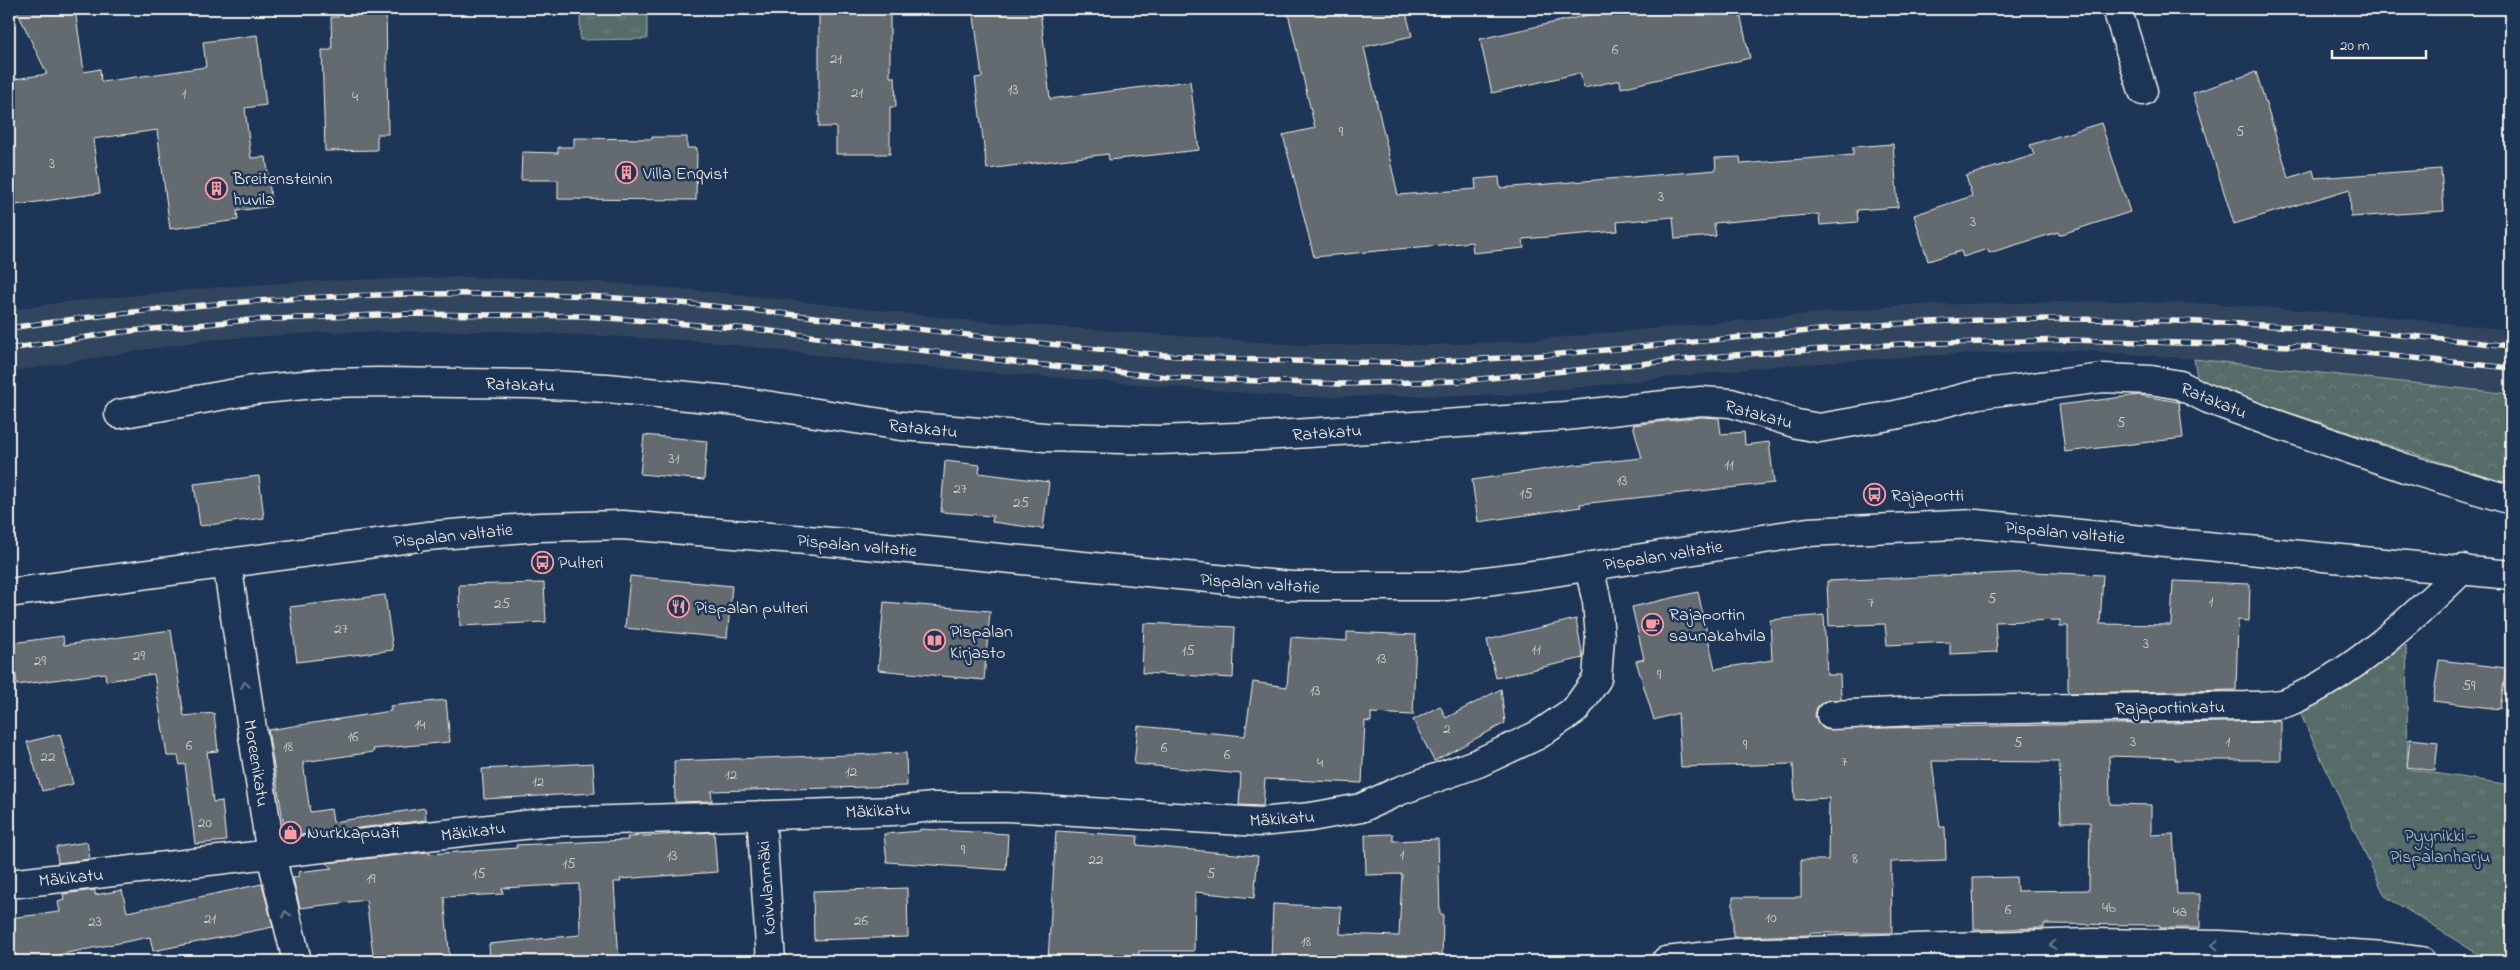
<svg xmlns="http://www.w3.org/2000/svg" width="2520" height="970" viewBox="0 0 2520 970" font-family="'Indie Flower',sans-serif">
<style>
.built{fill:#32455e}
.forest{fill:url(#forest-crowns);stroke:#a4aea8}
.park{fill:url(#park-tufts);stroke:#a4aea8}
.building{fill:#646b70;stroke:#f4f1e8}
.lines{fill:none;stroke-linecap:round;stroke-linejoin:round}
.minor-casing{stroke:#f4f1e8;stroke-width:31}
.major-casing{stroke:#f4f1e8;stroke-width:31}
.minor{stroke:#1d3557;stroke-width:28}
.major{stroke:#1d3557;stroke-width:28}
.rail-casing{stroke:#f4f1e8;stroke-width:5.5}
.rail{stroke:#1d3557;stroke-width:4;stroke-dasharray:11;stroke-linecap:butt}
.oneway{stroke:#68778a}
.labels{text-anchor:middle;stroke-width:5;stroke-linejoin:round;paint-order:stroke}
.number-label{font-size:15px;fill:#d0d0ca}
.poi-label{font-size:18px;fill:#f4f1e8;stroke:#1d3557;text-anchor:start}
.street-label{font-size:18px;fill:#f4f1e8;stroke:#1d3557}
.park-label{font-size:18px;fill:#bcc2bb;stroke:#1d3557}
</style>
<defs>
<pattern id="forest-crowns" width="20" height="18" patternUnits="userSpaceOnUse" patternTransform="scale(1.25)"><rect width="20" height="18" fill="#556c68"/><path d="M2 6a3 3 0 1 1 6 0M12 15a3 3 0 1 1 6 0" fill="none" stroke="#6e817e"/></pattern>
<pattern id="park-tufts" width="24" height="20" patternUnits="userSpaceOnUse" patternTransform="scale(1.25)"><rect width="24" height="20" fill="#556c68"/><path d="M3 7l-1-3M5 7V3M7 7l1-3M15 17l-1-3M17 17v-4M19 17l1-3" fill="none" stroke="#6e817e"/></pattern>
</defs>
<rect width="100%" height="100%" fill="#1d3557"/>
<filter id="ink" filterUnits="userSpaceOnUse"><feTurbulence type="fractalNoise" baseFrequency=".02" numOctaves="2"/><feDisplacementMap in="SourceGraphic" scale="10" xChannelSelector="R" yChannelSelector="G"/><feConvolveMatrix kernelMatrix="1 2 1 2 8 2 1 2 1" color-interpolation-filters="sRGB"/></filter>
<g filter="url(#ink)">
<!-- built -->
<path class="built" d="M 465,277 L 573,280 L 707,291 L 965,320 L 1301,345 L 1433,345 L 1520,341 L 1907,305 L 2112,301 L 2216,304 L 2371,315 L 2511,330 L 2511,394 L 2194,359 L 2075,350 L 1917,356 L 1775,366 L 1509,395 L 1298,397 L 889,364 L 704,341 L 500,331 L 327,332 L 205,340 L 9,372 L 9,310 L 65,302 L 221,287 L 314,281 Z"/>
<!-- forest -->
<path class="forest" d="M 2194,359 L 2511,394 L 2511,485 L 2198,383 Z"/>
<!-- park -->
<path class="park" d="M 580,9 L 647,9 L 647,39 L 580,40 Z
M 2406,645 L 2408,769 L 2511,785 L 2511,961 L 2489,961 L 2385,896 L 2300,713 Z"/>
<!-- building -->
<path class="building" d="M 16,9 L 75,9 L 84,72 L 100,69 L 101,82 L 206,67 L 203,42 L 257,35 L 266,105 L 245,108 L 251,158 L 266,157 L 272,206 L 237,211 L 238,220 L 170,229 L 157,130 L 93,139 L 100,193 L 9,206 L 9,80 L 47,74 Z
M 337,9 L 386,9 L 388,134 L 377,134 L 377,150 L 325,151 L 322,50 L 332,50 L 331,17 L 338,17 Z
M 836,9 L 890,9 L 890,77 L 895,77 L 896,107 L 890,107 L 890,154 L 836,154 L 836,127 L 819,127 L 819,14 L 836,14 Z
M 973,9 L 1040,9 L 1050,99 L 1190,81 L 1199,150 L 1109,160 L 1108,154 L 987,169 L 975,78 L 982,77 Z
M 1287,9 L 1405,9 L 1412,36 L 1364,47 L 1398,195 L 1476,189 L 1475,179 L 1499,177 L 1500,188 L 1716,170 L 1715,158 L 1740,157 L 1741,164 L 1853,155 L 1853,147 L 1893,144 L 1898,207 L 1857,210 L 1858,222 L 1820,225 L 1819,214 L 1714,223 L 1716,236 L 1675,239 L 1673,217 L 1617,222 L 1618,231 L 1523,239 L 1524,248 L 1473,253 L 1472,242 L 1314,257 L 1283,135 L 1315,128 Z
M 1615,9 L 1739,9 L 1750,58 L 1621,88 L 1620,80 L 1584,88 L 1580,73 L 1492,93 L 1480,39 Z
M 2256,72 L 2289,178 L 2313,170 L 2315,178 L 2441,169 L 2444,211 L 2351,217 L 2350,189 L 2234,224 L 2193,93 Z
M 2101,123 L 2130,212 L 2059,235 L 2058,232 L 1989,253 L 1988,249 L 1963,257 L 1961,251 L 1928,261 L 1914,215 L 1972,196 L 1966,176 L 2034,155 L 2030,145 Z
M 652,137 L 687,137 L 687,148 L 697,148 L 696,200 L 558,199 L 558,180 L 521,180 L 522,152 L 558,153 L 558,147 L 574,147 L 574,138 L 652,139 Z
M 2139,395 L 2179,402 L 2183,438 L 2065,452 L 2059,405 Z
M 1701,417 L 1719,418 L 1721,434 L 1744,432 L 1745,445 L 1769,442 L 1774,483 L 1580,504 L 1581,507 L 1478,522 L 1472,480 L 1574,465 L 1642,458 L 1633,425 Z
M 644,435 L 707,441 L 704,480 L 640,474 Z
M 945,461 L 980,465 L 979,473 L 1049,482 L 1043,529 L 992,522 L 993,516 L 941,512 Z
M 259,476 L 264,518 L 200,526 L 194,484 Z
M 2033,572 L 2103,575 L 2100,624 L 2171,625 L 2173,581 L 2250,584 L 2249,621 L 2238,620 L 2236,690 L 2068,693 L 2068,626 L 2060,626 L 2060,620 L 1995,622 L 1997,652 L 1950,654 L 1950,642 L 1887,645 L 1885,624 L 1829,626 L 1827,581 Z
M 630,576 L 732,586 L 727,638 L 625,628 Z
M 544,583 L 546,622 L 460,626 L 459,585 Z
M 1698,592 L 1715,669 L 1772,660 L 1770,620 L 1824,615 L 1827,675 L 1840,675 L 1841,699 L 1823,702 L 1817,707 L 1815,715 L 1818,723 L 1824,729 L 2281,721 L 2281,760 L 2175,760 L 2175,758 L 2109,756 L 2110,804 L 2151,805 L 2151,835 L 2173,834 L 2177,894 L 2200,894 L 2200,928 L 2160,928 L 2160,925 L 2044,924 L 2044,928 L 1974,930 L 1973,878 L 2016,877 L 2017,891 L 2089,890 L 2090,822 L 2061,822 L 2059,762 L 1932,761 L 1940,827 L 1945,827 L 1946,860 L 1891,862 L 1892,933 L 1810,933 L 1810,935 L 1733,937 L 1733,897 L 1801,897 L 1801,860 L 1828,860 L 1829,798 L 1795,800 L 1793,764 L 1681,767 L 1678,713 L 1654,720 L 1636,661 L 1644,659 L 1632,607 Z
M 385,595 L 393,650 L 297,662 L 290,607 Z
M 884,602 L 990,611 L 984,680 L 878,670 Z
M 1576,619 L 1583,658 L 1496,678 L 1487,640 Z
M 1144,623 L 1235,627 L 1233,678 L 1142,673 Z
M 171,630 L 184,716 L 214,713 L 218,751 L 207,752 L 213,802 L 222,801 L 226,841 L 195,844 L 185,764 L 180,765 L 178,756 L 167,756 L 154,674 L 106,681 L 105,673 L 17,685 L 12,643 L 63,636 L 64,645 Z
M 1347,632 L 1416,635 L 1413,715 L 1371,713 L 1371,722 L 1365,721 L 1362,783 L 1265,779 L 1263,806 L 1239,805 L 1241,774 L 1134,764 L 1138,726 L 1245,736 L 1253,682 L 1287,687 L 1291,637 L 1347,641 Z
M 2439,660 L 2506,668 L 2500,709 L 2433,701 Z
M 1501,689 L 1505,723 L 1434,761 L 1413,720 L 1440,706 L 1446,718 Z
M 446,700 L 450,742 L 373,749 L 374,752 L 303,762 L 310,812 L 331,809 L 333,822 L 425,808 L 426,820 L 291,836 L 285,832 L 268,730 L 391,711 L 390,706 Z
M 60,734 L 73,784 L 42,791 L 27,742 Z
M 2410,739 L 2438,742 L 2435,771 L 2407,767 Z
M 906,753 L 907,786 L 711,791 L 712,801 L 675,802 L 674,761 Z
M 593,763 L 595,793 L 484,799 L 482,769 Z
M 920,829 L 1008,834 L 1006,870 L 887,862 L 884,834 L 920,831 Z
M 1056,831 L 1138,836 L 1137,845 L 1258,856 L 1254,898 L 1195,892 L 1194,951 L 1139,951 L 1139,959 L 1048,960 Z
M 714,832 L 717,872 L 620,879 L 621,882 L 614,882 L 619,961 L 490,961 L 489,944 L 580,935 L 579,884 L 502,888 L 503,894 L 444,897 L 450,961 L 425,961 L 424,957 L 374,961 L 366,900 L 300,908 L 293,878 L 299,876 L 298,872 L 332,868 L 326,863 L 429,852 L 429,854 L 517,848 L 516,845 L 628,840 L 627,837 Z
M 1393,834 L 1393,841 L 1438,839 L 1440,914 L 1443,914 L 1442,961 L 1271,961 L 1273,904 L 1341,907 L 1340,934 L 1399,936 L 1402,874 L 1366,875 L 1365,835 Z
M 87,842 L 90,859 L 58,863 L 56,847 Z
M 262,884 L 273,927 L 153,951 L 150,937 L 26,961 L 19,961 L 18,955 L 9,956 L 9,918 L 60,912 L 58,902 L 64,900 L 63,894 L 95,890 L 95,895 L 122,890 L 127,912 Z
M 907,888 L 908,937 L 814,940 L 813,891 Z"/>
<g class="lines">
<defs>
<path id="minor" d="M 2117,9 L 2143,91
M 119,414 L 253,390 L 324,383 L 380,382 L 528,384 L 607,388 L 738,401 L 901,426 L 1045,437 L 1159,440 L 1262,436 L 1565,416 L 1701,401 L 1731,403 L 1797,424 L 1819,428 L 1895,415 L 1979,394 L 2103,378 L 2151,380 L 2180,385 L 2208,399 L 2267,421 L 2405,468 L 2511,500
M 227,563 L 271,855 L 297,961
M 1831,715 L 1937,710 L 2246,706 C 2259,705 2276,707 2288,702 C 2352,675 2414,617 2463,569
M 761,815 L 771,961
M 9,884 L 550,822 L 893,811 L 933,807 L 1007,807 L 1260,822 L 1311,817 L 1361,808 L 1399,791 L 1478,763 L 1538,735 L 1575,710 L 1597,679 L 1600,637 L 1597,602 L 1589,567
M 1666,961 L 1735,953 L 2093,943 L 2220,945 L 2384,956 L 2421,961"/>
<path id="major" d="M 9,593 L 427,536 L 539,527 L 623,525 L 856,544 L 1291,586 L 1446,586 L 1541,574 L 1808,532 L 1976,524 L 2511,575"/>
</defs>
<!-- minor casing -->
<use href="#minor" class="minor-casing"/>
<!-- major casing -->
<use href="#major" class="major-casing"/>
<!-- minor -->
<use href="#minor" class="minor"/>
<!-- major -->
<use href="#major" class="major"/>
<defs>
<path id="rail" d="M 9,328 C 167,305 326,292 486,294 C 520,294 554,294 587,296 C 785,308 980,341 1177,356 C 1231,360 1286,361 1341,362 C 1526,365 1710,337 1894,324 C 2097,311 2309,324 2511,346
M 9,349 L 120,332 L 250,320 L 406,314 L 583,316 L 762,330 L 1022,363 L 1178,378 L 1340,384 L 1459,381 L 1733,355 L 1901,344 L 2069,340 L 2295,346 L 2511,368"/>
</defs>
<!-- rail casing -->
<use href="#rail" class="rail-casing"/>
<!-- rail -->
<use href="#rail" class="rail"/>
</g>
<!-- one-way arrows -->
<defs><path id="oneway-chevron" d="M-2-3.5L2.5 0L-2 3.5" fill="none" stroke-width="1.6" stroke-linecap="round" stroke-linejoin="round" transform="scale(1.25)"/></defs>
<g class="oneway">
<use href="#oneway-chevron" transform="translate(245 685) rotate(-99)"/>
<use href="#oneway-chevron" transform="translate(286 914) rotate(-104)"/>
<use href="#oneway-chevron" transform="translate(2053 945) rotate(178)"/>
<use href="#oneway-chevron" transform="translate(2215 945) rotate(-178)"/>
</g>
</g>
<!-- icons -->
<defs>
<symbol id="building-ring" viewBox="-11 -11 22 22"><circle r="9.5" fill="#1d3557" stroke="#ff9aa2" stroke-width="1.5"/><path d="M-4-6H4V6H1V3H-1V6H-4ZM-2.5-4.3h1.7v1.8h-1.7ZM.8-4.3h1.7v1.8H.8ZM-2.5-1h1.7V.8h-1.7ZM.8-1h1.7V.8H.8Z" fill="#ff9aa2"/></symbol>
<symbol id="bus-ring" viewBox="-11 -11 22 22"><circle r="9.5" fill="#1d3557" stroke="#ff9aa2" stroke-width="1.5"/><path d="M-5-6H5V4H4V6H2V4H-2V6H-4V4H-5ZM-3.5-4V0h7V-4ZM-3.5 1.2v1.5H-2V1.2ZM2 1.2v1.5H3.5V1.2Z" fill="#ff9aa2"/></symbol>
<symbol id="restaurant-ring" viewBox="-11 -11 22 22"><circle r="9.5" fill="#1d3557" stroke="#ff9aa2" stroke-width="1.5"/><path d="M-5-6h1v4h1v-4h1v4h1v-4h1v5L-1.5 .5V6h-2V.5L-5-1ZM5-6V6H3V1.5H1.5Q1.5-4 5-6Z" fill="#ff9aa2"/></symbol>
<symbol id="cafe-ring" viewBox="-11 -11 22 22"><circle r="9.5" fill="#1d3557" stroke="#ff9aa2" stroke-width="1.5"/><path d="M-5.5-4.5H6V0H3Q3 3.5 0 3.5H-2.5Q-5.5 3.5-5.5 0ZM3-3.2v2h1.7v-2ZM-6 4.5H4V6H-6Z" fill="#ff9aa2"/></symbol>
<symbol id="library-ring" viewBox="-11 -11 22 22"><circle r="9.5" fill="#1d3557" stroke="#ff9aa2" stroke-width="1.5"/><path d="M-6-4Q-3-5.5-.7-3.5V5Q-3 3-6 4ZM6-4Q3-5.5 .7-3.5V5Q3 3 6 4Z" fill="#ff9aa2"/></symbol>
<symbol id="shop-ring" viewBox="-11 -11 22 22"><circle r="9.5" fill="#1d3557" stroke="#ff9aa2" stroke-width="1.5"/><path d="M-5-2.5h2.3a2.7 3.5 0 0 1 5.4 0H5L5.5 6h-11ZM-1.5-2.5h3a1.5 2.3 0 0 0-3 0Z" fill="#ff9aa2"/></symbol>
</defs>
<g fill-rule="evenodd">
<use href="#building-ring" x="614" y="160" width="25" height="25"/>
<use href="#building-ring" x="204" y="176" width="25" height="25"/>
<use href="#bus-ring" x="1862" y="482" width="25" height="25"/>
<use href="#bus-ring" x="530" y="550" width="25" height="25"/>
<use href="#restaurant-ring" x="666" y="594" width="25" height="25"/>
<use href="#cafe-ring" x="1640" y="612" width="25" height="25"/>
<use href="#library-ring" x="922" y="628" width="25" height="25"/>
<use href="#shop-ring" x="278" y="820" width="25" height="25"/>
</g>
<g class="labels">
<!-- number labels -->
<g class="number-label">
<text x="1615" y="54">6</text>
<text x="836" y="63">21</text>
<text x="1013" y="94">13</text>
<text x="857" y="97">21</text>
<text x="184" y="98">1</text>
<text x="355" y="101">4</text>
<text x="1341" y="136">9</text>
<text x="2240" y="136">5</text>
<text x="52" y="168">3</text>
<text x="1661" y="201">3</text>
<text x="1973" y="226">3</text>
<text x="2121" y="427">5</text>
<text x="674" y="463">31</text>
<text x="1729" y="469">11</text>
<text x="1622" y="485">13</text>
<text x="960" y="493">27</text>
<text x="1526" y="498">15</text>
<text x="1021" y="507">25</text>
<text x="1992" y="603">5</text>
<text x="2211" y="606">1</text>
<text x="1871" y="607">7</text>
<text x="502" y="608">25</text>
<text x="341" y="633">27</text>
<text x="2146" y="648">3</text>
<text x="1536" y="654">11</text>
<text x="1188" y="655">15</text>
<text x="139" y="660">29</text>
<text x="1381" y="663">13</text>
<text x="40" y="665">29</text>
<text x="1659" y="679">9</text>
<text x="2469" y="690">59</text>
<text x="1315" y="695">13</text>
<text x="420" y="729">14</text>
<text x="1447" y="733">2</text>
<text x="353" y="741">16</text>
<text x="2133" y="746">3</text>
<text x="2228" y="746">1</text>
<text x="2018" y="747">5</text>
<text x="1745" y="749">9</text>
<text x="189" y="750">6</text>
<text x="288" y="751">18</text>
<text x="1164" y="752">6</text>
<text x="1227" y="759">6</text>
<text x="48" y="761">22</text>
<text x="1844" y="766">7</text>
<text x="1320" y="767">4</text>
<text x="851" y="776">12</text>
<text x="731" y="779">12</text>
<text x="538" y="786">12</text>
<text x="205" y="827">20</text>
<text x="963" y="854">9</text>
<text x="1402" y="859">1</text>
<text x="672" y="860">13</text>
<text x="1855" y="863">8</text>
<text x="1096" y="864">22</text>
<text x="569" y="868">15</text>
<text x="479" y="878">15</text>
<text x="1211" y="878">5</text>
<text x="371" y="883">19</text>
<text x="2109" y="912">4b</text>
<text x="2008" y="914">6</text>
<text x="2180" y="916">4a</text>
<text x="1771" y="922">10</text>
<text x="210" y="923">21</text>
<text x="861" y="925">26</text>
<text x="95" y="926">23</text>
<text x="1306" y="946">18</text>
</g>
<!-- poi labels -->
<g class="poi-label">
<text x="643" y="179">Villa Enqvist</text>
<text x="233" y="184">Breitensteinin<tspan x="233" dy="21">huvila</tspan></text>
<text x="1891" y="501">Rajaportti</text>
<text x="558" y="568">Pulteri</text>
<text x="695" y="613">Pispalan pulteri</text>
<text x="1669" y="620">Rajaportin<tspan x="1669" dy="21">saunakahvila</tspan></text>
<text x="950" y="637">Pispalan<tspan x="950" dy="21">Kirjasto</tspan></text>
<text x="307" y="838">Nurkkapuati</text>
</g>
<!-- street labels -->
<g class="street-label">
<text transform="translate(520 384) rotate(2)" y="6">Ratakatu</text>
<text transform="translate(2214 400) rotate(22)" y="6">Ratakatu</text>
<text transform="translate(1759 414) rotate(15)" y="6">Ratakatu</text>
<text transform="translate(923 428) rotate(6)" y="6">Ratakatu</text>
<text transform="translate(1327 432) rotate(-4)" y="6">Ratakatu</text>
<text transform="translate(2065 532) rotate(5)" y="6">Pispalan valtatie</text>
<text transform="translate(453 535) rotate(-6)" y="6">Pispalan valtatie</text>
<text transform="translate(857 545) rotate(5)" y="6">Pispalan valtatie</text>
<text transform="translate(1663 555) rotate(-9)" y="6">Pispalan valtatie</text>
<text transform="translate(1260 583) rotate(4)" y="6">Pispalan valtatie</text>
<text transform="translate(2170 707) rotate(-1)" y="6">Rajaportinkatu</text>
<text transform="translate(257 763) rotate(81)" y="6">Moreenikatu</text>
<text transform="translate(878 810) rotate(-3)" y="6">Mäkikatu</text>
<text transform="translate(1282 818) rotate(-4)" y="6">Mäkikatu</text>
<text transform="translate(473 831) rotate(-7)" y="6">Mäkikatu</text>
<text transform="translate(71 877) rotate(-6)" y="6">Mäkikatu</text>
<text transform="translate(766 888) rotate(-94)" y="6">Koivulanmäki</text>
</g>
<!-- park labels -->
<g class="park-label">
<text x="2440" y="841">Pyynikki -<tspan x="2440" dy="21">Pispalanharju</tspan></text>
</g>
</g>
<!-- margin -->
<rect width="2520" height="970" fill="none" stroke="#1d3557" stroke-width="30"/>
<rect x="15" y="15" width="2490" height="940" fill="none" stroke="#f4f1e8" stroke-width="2" filter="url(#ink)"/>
<!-- scale -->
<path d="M2332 50v8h94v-8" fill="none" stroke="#f4f1e8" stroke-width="2.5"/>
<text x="2340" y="50" font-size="15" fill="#f4f1e8" stroke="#1d3557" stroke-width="4" paint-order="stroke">20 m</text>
</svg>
